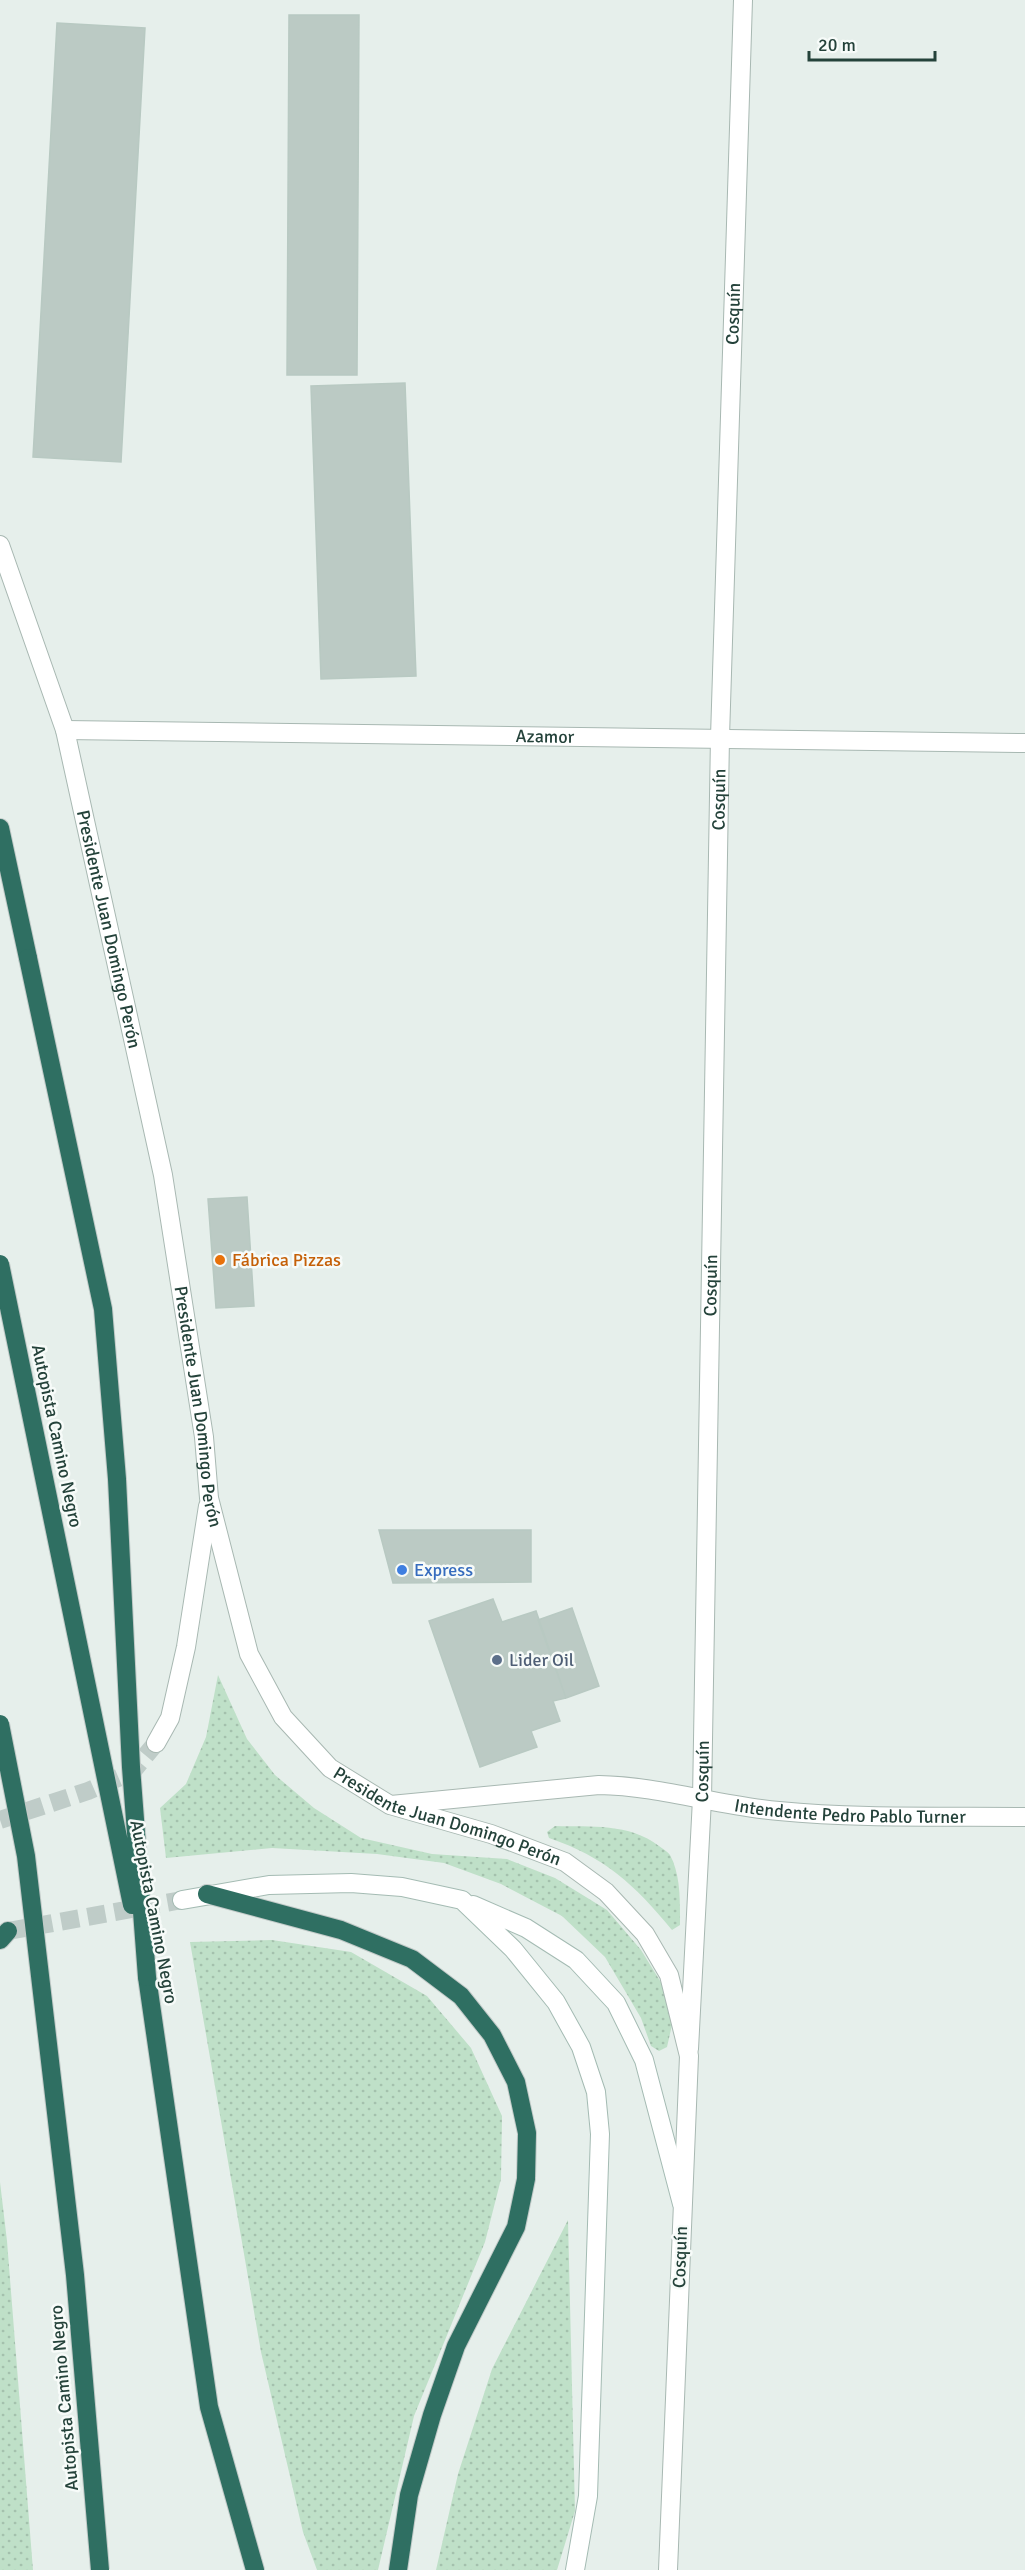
<svg xmlns="http://www.w3.org/2000/svg" width="1025" height="2570" viewBox="0 0 1025 2570" font-family="Signika,sans-serif">
<style>
.grass{fill:url(#grass-dots)}
.building{fill:#bbcac4;stroke:#b8c9c2;stroke-width:1.5}
.lines{fill:none;stroke-linecap:round;stroke-linejoin:round}
.tertiary-tunnel{stroke:#bfccc8;stroke-width:18;stroke-dasharray:18 9;stroke-linecap:butt}
.secondary-tunnel{stroke:#bfccc8;stroke-width:18;stroke-dasharray:18 9;stroke-linecap:butt}
.minor-casing{stroke:#a8b8b2;stroke-width:20}
.tertiary-casing{stroke:#a8b8b2;stroke-width:20}
.secondary-casing{stroke:#a4bbb3;stroke-width:20}
.motorway-casing{stroke:#c2cac8;stroke-width:20}
.minor{stroke:#fff;stroke-width:18}
.tertiary{stroke:#fff;stroke-width:18}
.secondary{stroke:#fff;stroke-width:18}
.motorway{stroke:#2f6f62;stroke-width:18}
.motorway-bridge-casing{stroke:#c2cac8;stroke-width:20;stroke-linecap:butt}
.motorway-bridge{stroke:#2f6f62;stroke-width:18}
.food-dot{fill:#e8710a;stroke:#f7fbf9;stroke-width:2}
.shop-dot{fill:#3f7fe0;stroke:#f7fbf9;stroke-width:2}
.service-dot{fill:#5c6f8a;stroke:#f7fbf9;stroke-width:2}
.labels{text-anchor:middle;stroke-width:5;stroke-linejoin:round;paint-order:stroke}
.street-label{font-size:18px;fill:#24423a;stroke:#f7fbf9}
.food-label{font-size:18px;fill:#c56008;stroke:#f7fbf9;text-anchor:start}
.shop-label{font-size:18px;fill:#366cbe;stroke:#f7fbf9;text-anchor:start}
.service-label{font-size:18px;fill:#4e5e75;stroke:#f7fbf9;text-anchor:start}
</style>
<defs>
<pattern id="grass-dots" width="8" height="8" patternUnits="userSpaceOnUse" patternTransform="scale(1.5)"><rect width="8" height="8" fill="#bfe0c8"/><path d="M2 2h.1M6 6h.1" fill="none" stroke="#a4c1ad" stroke-width="1.8" stroke-linecap="round"/></pattern>
</defs>
<rect width="100%" height="100%" fill="#e6efeb"/>
<!-- grass -->
<path class="grass" d="M 218,1675 L 247,1739 L 275,1775 L 314,1808 L 361,1838 L 432,1854 L 507,1859 L 555,1878 L 607,1910 L 641,1950 L 662,1984 L 672,2025 L 667,2047 L 659,2051 L 651,2046 L 641,2018 L 605,1957 L 562,1916 L 501,1884 L 444,1863 L 377,1854 L 272,1848 L 166,1858 L 160,1808 L 186,1784 L 206,1737 Z
M 555,1826 C 591,1827 629,1823 659,1846 C 663,1849 668,1852 670,1855 C 681,1875 680,1903 680,1925 L 672,1930 C 635,1885 605,1857 549,1838 L 547,1832 Z
M 272,1940 L 351,1952 L 427,1996 L 471,2048 L 502,2116 L 501,2179 L 485,2242 L 414,2416 L 378,2570 L 317,2570 L 303,2532 L 261,2352 L 190,1942 Z
M 0,2182 L 7,2241 L 33,2570 L 0,2570 Z
M 568,2220 L 575,2511 L 557,2570 L 436,2570 L 458,2474 L 492,2369 Z"/>
<!-- building -->
<path class="building" d="M 289,15 L 359,15 L 357,375 L 287,375 Z
M 57,23 L 145,28 L 121,462 L 33,457 Z
M 405,383 L 416,676 L 321,679 L 311,386 Z
M 247,1197 L 254,1306 L 216,1308 L 208,1199 Z
M 379,1530 L 531,1530 L 531,1582 L 393,1583 Z
M 493,1599 L 502,1622 L 536,1611 L 566,1698 L 553,1701 L 560,1721 L 531,1731 L 537,1747 L 480,1767 L 429,1621 Z
M 572,1608 L 599,1686 L 566,1698 L 538,1620 Z"/>
<g class="lines">
<!-- tertiary-tunnel -->
<path class="tertiary-tunnel" d="M 0,1820 L 88,1791 L 132,1772 L 156,1743"/>
<!-- secondary-tunnel -->
<path class="secondary-tunnel" d="M 8,1931 L 182,1900"/>
<defs>
<g id="minor">
<path id="s1" d="M 65,730 L 1025,743"/>
<path id="s2" d="M 391,1805 L 599,1785 C 660,1786 719,1806 779,1811 C 860,1819 943,1816 1025,1817"/>
<path id="s3" d="M 689,2049 L 702,1799 L 720,737 L 743,0"/>
</g>
<g id="tertiary">
<path id="s4" d="M 0,545 L 65,730 L 163,1175 L 204,1437 L 209,1498 L 249,1654 L 283,1717 L 330,1768 L 390,1805 L 491,1834 L 565,1862 L 606,1892 L 645,1934 L 669,1975 L 689,2056 L 668,2570"/>
<path d="M 156,1743 L 170,1718 L 186,1647 L 208,1506"/>
</g>
<path id="secondary" d="M 182,1900 L 269,1885 L 351,1883 L 402,1887 L 462,1900 L 513,1949 L 556,2002 L 581,2047 L 596,2092 L 600,2134 L 588,2496 L 575,2570
M 473,1905 L 526,1928 L 576,1960 L 616,2003 L 644,2060 L 682,2204"/>
<path id="motorway" d="M 0,828 L 28,958
M 207,1894 L 341,1930 L 412,1959 L 461,1996 L 492,2035 L 516,2082 L 527,2133 L 526,2179 L 516,2227 L 456,2346 L 432,2415 L 409,2495 L 398,2570
M 0,1940 L 8,1931
M 147,1977 L 209,2407 L 255,2570"/>
</defs>
<!-- minor casing -->
<use href="#minor" class="minor-casing"/>
<!-- tertiary casing -->
<use href="#tertiary" class="tertiary-casing"/>
<!-- secondary casing -->
<use href="#secondary" class="secondary-casing"/>
<!-- motorway casing -->
<use href="#motorway" class="motorway-casing"/>
<!-- minor -->
<use href="#minor" class="minor"/>
<!-- tertiary -->
<use href="#tertiary" class="tertiary"/>
<!-- secondary -->
<use href="#secondary" class="secondary"/>
<!-- motorway -->
<use href="#motorway" class="motorway"/>
<defs>
<path id="motorway-bridge" d="M 28,958 L 103,1309 L 117,1479 L 131,1767 L 147,1977
M 0,1264 L 132,1905
M 0,1724 L 26,1856 L 75,2275 L 100,2570"/>
</defs>
<!-- motorway-bridge casing -->
<use href="#motorway-bridge" class="motorway-bridge-casing"/>
<!-- motorway-bridge -->
<use href="#motorway-bridge" class="motorway-bridge"/>
</g>
<!-- markers -->
<circle class="food-dot" cx="220" cy="1260" r="6"/>
<circle class="shop-dot" cx="402" cy="1570" r="6"/>
<circle class="service-dot" cx="497" cy="1660" r="6"/>
<g class="labels">
<!-- street labels -->
<g class="street-label">
<text dy="6" stroke="none"><textPath href="#s3" startOffset="1736">Cosquín</textPath></text>
<text dy="6" stroke="none"><textPath href="#s1" startOffset="480">Azamor</textPath></text>
<text dy="6" stroke="none"><textPath href="#s3" startOffset="1250">Cosquín</textPath></text>
<text dy="6" stroke="none"><textPath href="#s4" startOffset="400">Presidente Juan Domingo Perón</textPath></text>
<text dy="6" stroke="none"><textPath href="#s3" startOffset="764">Cosquín</textPath></text>
<text dy="6" stroke="none"><textPath href="#s4" startOffset="886">Presidente Juan Domingo Perón</textPath></text>
<text transform="translate(57 1436) rotate(78)" y="6">Autopista Camino Negro</text>
<text dy="6" stroke="none"><textPath href="#s3" startOffset="278">Cosquín</textPath></text>
<text dy="6" stroke="none"><textPath href="#s2" startOffset="462">Intendente Pedro Pablo Turner</textPath></text>
<text dy="6" stroke="none"><textPath href="#s4" startOffset="1408">Presidente Juan Domingo Perón</textPath></text>
<text transform="translate(154 1912) rotate(79)" y="6">Autopista Camino Negro</text>
<text transform="translate(680 2257) rotate(-88)" y="6">Cosquín</text>
<text transform="translate(64 2398) rotate(-95)" y="6">Autopista Camino Negro</text>
</g>
<!-- food labels -->
<g class="food-label">
<text x="232" y="1266">Fábrica Pizzas</text>
</g>
<!-- shop labels -->
<g class="shop-label">
<text x="414" y="1576">Express</text>
</g>
<!-- service labels -->
<g class="service-label">
<text x="509" y="1666">Lider Oil</text>
</g>
</g>
<!-- scale -->
<path d="M809 51v9h126v-9" fill="none" stroke="#24423a" stroke-width="3"/>
<text x="818" y="51" font-size="18" fill="#24423a" stroke="#f7fbf9" stroke-width="4.5" paint-order="stroke">20 m</text>
</svg>
